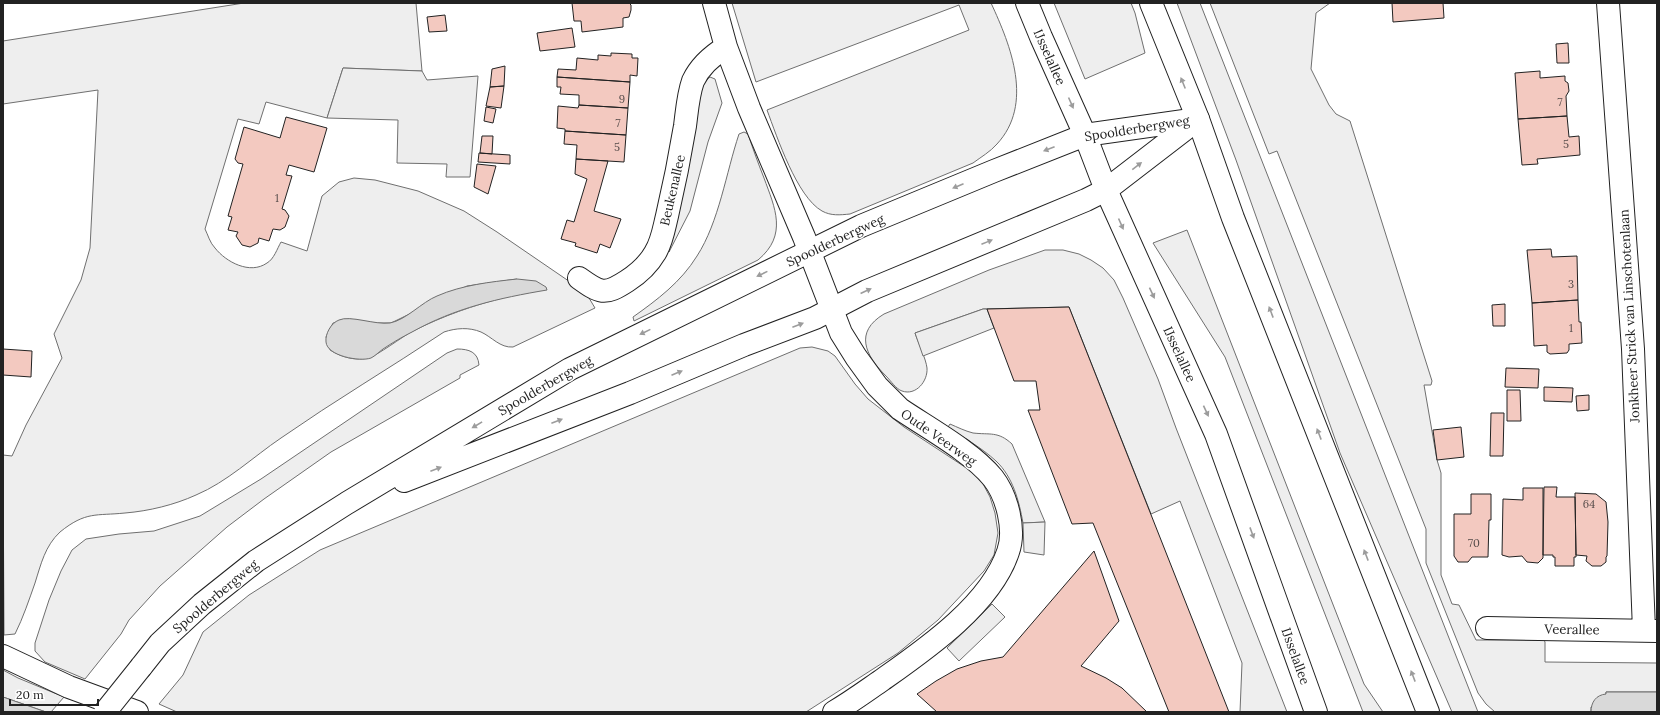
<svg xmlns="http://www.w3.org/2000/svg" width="1660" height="715" viewBox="0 0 1660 715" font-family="Lora,serif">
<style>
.green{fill:#eee;stroke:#6f6f6f;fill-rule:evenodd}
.parking{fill:#ededed;stroke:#6f6f6f}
.water{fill:#d9d9d9;stroke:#6f6f6f}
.building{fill:#f3c9c0;stroke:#222}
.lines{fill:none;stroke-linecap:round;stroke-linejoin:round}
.street-casing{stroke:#222;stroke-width:24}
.secondary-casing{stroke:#222;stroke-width:24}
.primary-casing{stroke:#222;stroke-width:24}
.street{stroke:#fff;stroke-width:22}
.secondary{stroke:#fff;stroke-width:22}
.primary{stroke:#fff;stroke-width:22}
.secondary-bridge-casing{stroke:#222;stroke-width:24;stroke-linecap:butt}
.secondary-bridge{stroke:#fff;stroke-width:22}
.oneway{fill:#9c9c9c}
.labels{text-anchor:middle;stroke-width:3;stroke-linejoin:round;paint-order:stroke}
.number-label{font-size:11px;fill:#564c4a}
.street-label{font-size:13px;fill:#222;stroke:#fff}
</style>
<rect width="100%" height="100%" fill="#fff"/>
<!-- green -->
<path class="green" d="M 244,3 L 416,3 L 422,71 L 343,68 L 327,118 L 266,102 L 259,124 L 238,119 L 205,229 C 208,235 210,243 215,248 C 226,262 250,275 267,263 C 274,259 277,249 281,242 L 307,251 L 322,196 L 339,182 L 354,178 L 375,180 L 418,191 L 464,211 L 497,232 L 576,286 L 589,298 L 595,308 L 513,347 C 500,348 492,337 481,332 C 469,327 456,328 444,332 C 390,368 334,401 281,438 C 253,457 227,482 196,495 C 174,505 149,511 125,513 C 96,516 86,511 60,532 C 45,546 41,564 35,583 C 29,600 23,618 15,634 L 4,635 L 3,455 L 12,456 L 26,425 L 62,358 L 54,334 L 81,280 L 90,248 L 98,90 L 3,104 L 3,41 ZM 517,279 L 506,297 C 474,305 443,316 413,331 C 403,336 377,356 368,358 C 355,361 341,357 330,350 L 326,337 L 333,323 L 349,319 L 375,323 L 391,323 L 467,286 Z
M 732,3 L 991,3 C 1011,46 1034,104 997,144 C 990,152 981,157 973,163 L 850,214 C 840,215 831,216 822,211 C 797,197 777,137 767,110 L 969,30 L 959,5 L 756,82 Z
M 1054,3 L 1131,3 L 1135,13 L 1145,53 L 1085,79 Z
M 1177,3 L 1200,3 L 1478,712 L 1452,712 L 1340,453 L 1236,160 Z
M 1210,3 L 1330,3 L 1316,13 L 1311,69 L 1329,105 L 1336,114 L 1350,121 L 1432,381 L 1431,385 L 1424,385 L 1437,460 L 1441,473 L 1441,575 L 1452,604 L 1459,605 L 1476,640 L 1544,640 L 1545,642 L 1545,662 L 1657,663 L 1657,692 L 1606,692 L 1606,694 L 1591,707 L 1591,712 L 1495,712 L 1486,704 L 1478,693 L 1426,563 L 1426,529 L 1277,151 L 1269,154 Z
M 710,77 L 715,79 L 722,103 L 708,142 L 690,211 L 669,252 L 701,88 L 704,82 Z
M 744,132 L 748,134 C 753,149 758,163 764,178 C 775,208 788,235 758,260 L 634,321 L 633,317 C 657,300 681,282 697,256 C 719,222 726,173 739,134 Z
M 1187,230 L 1364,684 L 1383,712 L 1363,712 L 1225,357 L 1153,243 Z
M 1045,250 L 1063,250 L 1079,254 L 1091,260 L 1103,268 L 1114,280 L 1123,298 L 1158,379 L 1176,428 L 1287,712 L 1240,712 L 1242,663 L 1180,501 L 1151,514 L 1069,307 L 983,309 L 915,333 C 918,342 926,359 927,368 C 928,381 916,396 902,391 C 896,389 891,381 886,376 C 865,355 854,332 884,314 L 989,270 Z
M 812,347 L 828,351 L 835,356 L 855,384 L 868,399 L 904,427 L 971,471 L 982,482 L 990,497 L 995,513 L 998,533 L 994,555 L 984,571 L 938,620 L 898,653 L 806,712 L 177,712 L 159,704 L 183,675 L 203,632 L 249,595 L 320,550 L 800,348 Z
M 457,349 C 469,349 478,352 479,365 L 460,375 L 460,378 L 331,452 L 264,499 L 227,527 L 160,586 L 129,620 L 121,634 L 85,679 L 45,662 L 35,651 L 35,643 L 49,600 L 61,571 L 72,550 L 86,539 L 119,534 L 154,531 L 200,516 L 261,479 L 447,353 Z
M 950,424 C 957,427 965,431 973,433 C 990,435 998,431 1012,444 L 1045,522 L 1023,523 C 1019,501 1013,477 996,461 C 982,448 964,438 948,427 Z
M 3,670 L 18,678 L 64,697 L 51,712 L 46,712 L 3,697 Z"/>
<!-- parking -->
<path class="parking" d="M 343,68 L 422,71 L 427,80 L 478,76 L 470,177 L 446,177 L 447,164 L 397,163 L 398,120 L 327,118 Z
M 983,309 L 987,309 L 994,328 L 923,356 L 915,333 Z
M 1045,522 L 1044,555 L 1024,552 L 1023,523 Z
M 992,604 L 1005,617 L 959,661 L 947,648 Z"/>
<!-- water -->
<path class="water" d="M 517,279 L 536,281 L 546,287 L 547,290 C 499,298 455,308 412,332 C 402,337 392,343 383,349 C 379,352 375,356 371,358 C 360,362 327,356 326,342 C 325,334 331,323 339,320 C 350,315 375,325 390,323 C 406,320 422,302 437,296 C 462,285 490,282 517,279 Z
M 1606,692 L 1657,692 L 1657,712 L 1591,712 C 1591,702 1596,695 1606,694 Z
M 3,697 L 46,712 L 3,712 Z"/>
<!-- building -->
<path class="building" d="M 572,3 L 629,3 L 631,5 L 631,10 L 629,17 L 623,18 L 623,27 L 582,32 L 581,21 L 574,21 Z
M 1392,3 L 1443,3 L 1444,18 L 1393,22 Z
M 445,15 L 447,31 L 429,32 L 427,17 Z
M 572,28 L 575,47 L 540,51 L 537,33 Z
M 1568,43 L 1569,63 L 1557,63 L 1556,44 Z
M 611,53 L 632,54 L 632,58 L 638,58 L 637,76 L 630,75 L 630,82 L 557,77 L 558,69 L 576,70 L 577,58 L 598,60 L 598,55 L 611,56 Z
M 505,66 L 504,86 L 490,87 L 492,69 Z
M 1540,71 L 1540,78 L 1565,76 L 1565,81 L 1568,83 L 1569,91 L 1566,96 L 1567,116 L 1518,119 L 1515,73 Z
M 557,77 L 630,82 L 628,108 L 579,105 L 579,95 L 560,94 L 561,87 L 557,87 Z
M 504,86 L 501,108 L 486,106 L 490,87 Z
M 579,105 L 628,108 L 626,135 L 565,131 L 565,129 L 557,128 L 558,106 L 578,108 Z
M 486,107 L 496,109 L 493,123 L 484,121 Z
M 1567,116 L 1569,137 L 1579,136 L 1580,155 L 1537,159 L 1538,164 L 1522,165 L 1518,119 Z
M 286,117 L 327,128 L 314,172 L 289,165 L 286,175 L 292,176 L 282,209 L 285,210 L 289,216 L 285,227 L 280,230 L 273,229 L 269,241 L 259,238 L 258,243 L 250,247 L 242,245 L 236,236 L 238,232 L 228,230 L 232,217 L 228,216 L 243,164 L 238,163 L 235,159 L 244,127 L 280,138 Z
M 565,131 L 626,135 L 624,162 L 576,159 L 577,145 L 564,144 Z
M 482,136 L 493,136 L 492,154 L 480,153 Z
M 479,153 L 510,155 L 510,164 L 478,162 Z
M 576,159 L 608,161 L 594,211 L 621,219 L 610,248 L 600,244 L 597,253 L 575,246 L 576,243 L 561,239 L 567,220 L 574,222 L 587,179 L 575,174 Z
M 477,164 L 496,166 L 488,194 L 474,187 Z
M 1551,249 L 1552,257 L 1577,256 L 1578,300 L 1532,303 L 1527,250 Z
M 1578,300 L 1579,322 L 1581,322 L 1582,343 L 1569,344 L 1569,350 L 1567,353 L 1550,354 L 1547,352 L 1547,345 L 1534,346 L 1532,303 Z
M 1505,304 L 1505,326 L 1493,326 L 1492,305 Z
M 1069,307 L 1080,335 L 1229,712 L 1169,712 L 1093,523 L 1072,524 L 1028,410 L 1040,410 L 1036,381 L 1014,381 L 987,309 Z
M 3,349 L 32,351 L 31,377 L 3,375 Z
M 1506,368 L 1539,369 L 1538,388 L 1505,387 Z
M 1544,387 L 1573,388 L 1572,402 L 1544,401 Z
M 1507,390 L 1520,390 L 1521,421 L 1507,421 Z
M 1589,395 L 1589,410 L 1577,411 L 1576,396 Z
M 1491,413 L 1504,413 L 1503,456 L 1490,456 Z
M 1461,427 L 1464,457 L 1437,460 L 1433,430 Z
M 1544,487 L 1557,487 L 1556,497 L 1575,497 L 1576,555 L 1576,557 L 1574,557 L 1574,566 L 1555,566 L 1555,557 L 1553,557 L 1553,555 L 1543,555 Z
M 1523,488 L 1543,488 L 1543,558 L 1538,563 L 1527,562 L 1522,556 L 1509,557 L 1502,555 L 1503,499 L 1523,500 Z
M 1575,493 L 1596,494 L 1606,502 L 1608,522 L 1607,556 L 1606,557 L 1606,562 L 1601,566 L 1592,566 L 1586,561 L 1587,556 L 1576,555 Z
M 1471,494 L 1491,494 L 1491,520 L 1489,520 L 1488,557 L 1472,557 L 1468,562 L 1458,562 L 1454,556 L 1454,514 L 1471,514 Z
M 1094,551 L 1119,621 L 1081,666 L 1106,678 L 1122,688 L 1147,712 L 937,712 L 917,694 L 936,681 L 957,669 L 981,661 L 1003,657 Z"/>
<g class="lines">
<defs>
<path id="street" d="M 714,3 L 726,47 L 749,108 L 804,237 L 841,333 L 856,357 L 877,386 L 900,409 C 928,428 972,452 993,478 C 1007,496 1016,530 1008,552 C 990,605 926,649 882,680 C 866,691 851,702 834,712
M 1608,3 L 1633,349 L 1644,630
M 579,278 C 600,293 604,296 627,281 C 638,274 648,265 655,253 C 662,242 664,228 667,216 C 674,186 680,156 685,126 C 687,111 688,95 693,81 C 700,66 713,55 726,47
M 1487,628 L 1657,631
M 3,656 L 69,687 L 137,712"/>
<path id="secondary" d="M 404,481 L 630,393 L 744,345 L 815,318 L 867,291 L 1086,200 L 1106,190 L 1197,120
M 141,667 L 160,643 L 202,604 L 256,561 L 347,503 L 570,369 L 861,226 L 994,171 L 1085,135 L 1198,119"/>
<path id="primary" d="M 1027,3 L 1041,37 L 1085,135 L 1106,190 L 1216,434 L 1316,712
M 1151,3 L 1198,119 L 1233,218 L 1428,712"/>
</defs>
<!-- street casing -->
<use href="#street" class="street-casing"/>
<!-- secondary casing -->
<use href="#secondary" class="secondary-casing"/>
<!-- primary casing -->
<use href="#primary" class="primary-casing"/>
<!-- street -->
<use href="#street" class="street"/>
<!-- secondary -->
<use href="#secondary" class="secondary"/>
<!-- primary -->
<use href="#primary" class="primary"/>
<defs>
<path id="secondary-bridge" d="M 105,712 L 141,667"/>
</defs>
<!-- secondary-bridge casing -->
<use href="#secondary-bridge" class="secondary-bridge-casing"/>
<!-- secondary-bridge -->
<use href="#secondary-bridge" class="secondary-bridge"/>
</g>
<!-- one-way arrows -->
<defs><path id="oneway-solid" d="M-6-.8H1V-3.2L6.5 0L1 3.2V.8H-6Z"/></defs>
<g class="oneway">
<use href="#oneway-solid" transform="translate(1183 83) rotate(-112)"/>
<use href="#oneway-solid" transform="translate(1071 103) rotate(66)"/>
<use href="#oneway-solid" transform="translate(1049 149) rotate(159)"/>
<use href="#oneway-solid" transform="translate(1137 166) rotate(-38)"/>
<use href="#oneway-solid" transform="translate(958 186) rotate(157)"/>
<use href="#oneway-solid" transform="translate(1121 224) rotate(66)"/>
<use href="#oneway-solid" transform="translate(987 242) rotate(-22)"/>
<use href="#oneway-solid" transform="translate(762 274) rotate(154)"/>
<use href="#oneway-solid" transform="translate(866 291) rotate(-25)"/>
<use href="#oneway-solid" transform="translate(1152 293) rotate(65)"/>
<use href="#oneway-solid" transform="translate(1271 312) rotate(-111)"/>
<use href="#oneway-solid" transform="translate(798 325) rotate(-21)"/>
<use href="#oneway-solid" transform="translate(645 332) rotate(154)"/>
<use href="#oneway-solid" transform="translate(677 373) rotate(-23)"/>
<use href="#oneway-solid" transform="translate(1206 411) rotate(65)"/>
<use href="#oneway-solid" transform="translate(557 421) rotate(-21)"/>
<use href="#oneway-solid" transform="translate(477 425) rotate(149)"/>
<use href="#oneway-solid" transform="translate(1319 434) rotate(-111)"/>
<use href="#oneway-solid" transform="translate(436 469) rotate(-21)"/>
<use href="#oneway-solid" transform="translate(1252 533) rotate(70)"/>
<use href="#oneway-solid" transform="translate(1366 555) rotate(-111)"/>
<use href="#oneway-solid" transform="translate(1413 676) rotate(-111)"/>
</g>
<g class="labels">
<!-- number labels -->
<g class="number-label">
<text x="622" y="103">9</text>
<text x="1560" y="106">7</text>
<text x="618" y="127">7</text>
<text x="1566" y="148">5</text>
<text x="617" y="151">5</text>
<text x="277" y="202">1</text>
<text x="1571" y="288">3</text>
<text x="1571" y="332">1</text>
<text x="1589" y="508">64</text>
<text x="1474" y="547">70</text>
</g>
<!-- street labels -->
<g class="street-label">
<text transform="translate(1050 57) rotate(66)" y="5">IJsselallee</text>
<text transform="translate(1137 128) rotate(-9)" y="5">Spoolderbergweg</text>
<text transform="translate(672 190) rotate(-77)" y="5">Beukenallee</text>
<text transform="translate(835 240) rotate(-25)" y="5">Spoolderbergweg</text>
<text transform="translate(1629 316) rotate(-93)" y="5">Jonkheer Strick van Linschotenlaan</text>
<text transform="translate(1180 354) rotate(65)" y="5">IJsselallee</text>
<text transform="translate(545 385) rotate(-30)" y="5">Spoolderbergweg</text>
<text transform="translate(939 437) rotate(35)" y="5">Oude Veerweg</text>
<text transform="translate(215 596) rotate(-40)" y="5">Spoolderbergweg</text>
<text transform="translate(1572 629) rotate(1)" y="5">Veerallee</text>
<text transform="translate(1296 656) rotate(70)" y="5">IJsselallee</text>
</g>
</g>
<!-- border -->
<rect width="1660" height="715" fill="none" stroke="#222222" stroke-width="8"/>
<!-- scale -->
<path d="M10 699v6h88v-6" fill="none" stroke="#222222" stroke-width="2"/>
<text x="16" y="699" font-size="12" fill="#222222" stroke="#ffffff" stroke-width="3" paint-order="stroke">20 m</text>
</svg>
